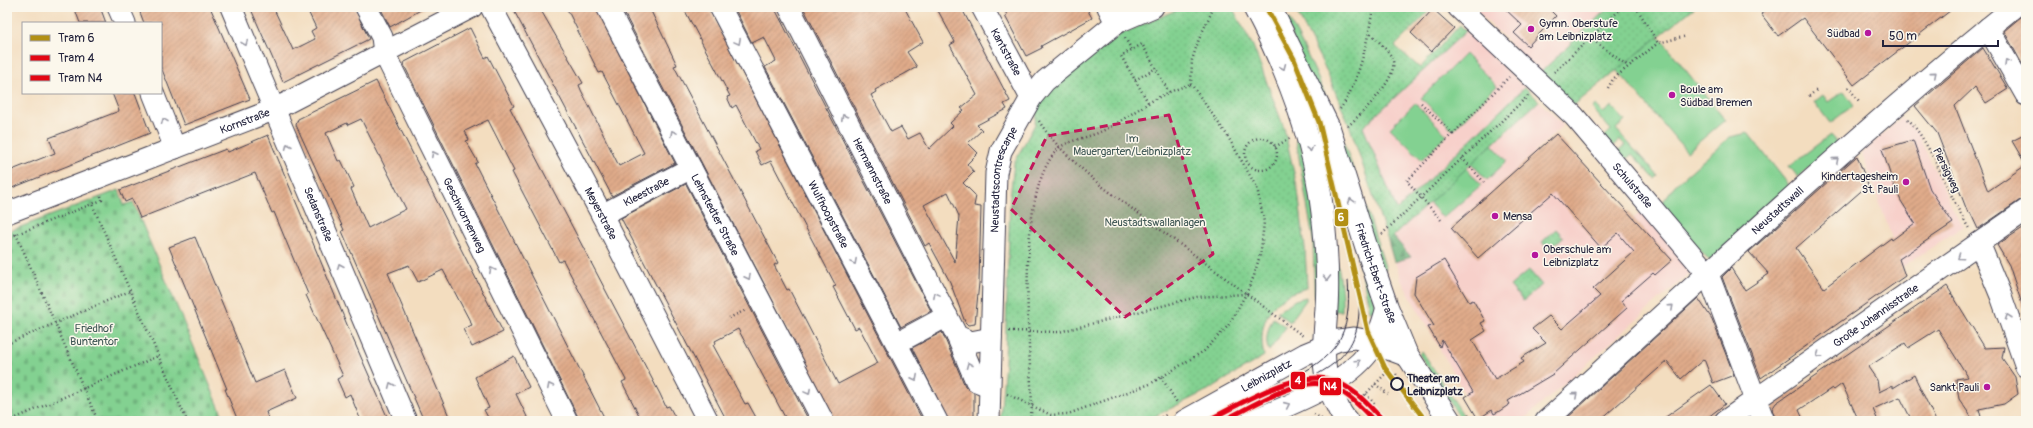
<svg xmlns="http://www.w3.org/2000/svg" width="2033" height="428" viewBox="0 0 2033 428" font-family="Pangolin,sans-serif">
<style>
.built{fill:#f7d0ca}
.grass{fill:#83d191;stroke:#527a66}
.forest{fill:url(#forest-firs);stroke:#466a5b}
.cemetery{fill:url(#cemetery-stones);stroke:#527a66}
.park{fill:url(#park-dots);stroke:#527a66}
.building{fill:url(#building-hatch);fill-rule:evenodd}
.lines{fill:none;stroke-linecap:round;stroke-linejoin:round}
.minor-casing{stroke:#413e4f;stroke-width:23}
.major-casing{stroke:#413e4f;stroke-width:24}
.path{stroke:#413e4f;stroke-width:2.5;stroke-dasharray:1 3;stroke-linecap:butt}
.minor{stroke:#fff;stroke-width:21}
.major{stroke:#fff;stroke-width:22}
.tram{stroke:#22223b;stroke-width:1}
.tram-1-casing{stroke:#fbf7ec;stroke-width:8}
.tram-2-casing{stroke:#fbf7ec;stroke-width:8}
.tram-3-casing{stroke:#fbf7ec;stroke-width:8}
.tram-1{stroke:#b29015;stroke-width:5}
.tram-2{stroke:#e30613;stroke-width:5}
.tram-3{stroke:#e30613;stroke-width:5}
.oneway{stroke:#9c9ca7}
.marked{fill:#c2185b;fill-opacity:0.2;stroke:#c2185b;stroke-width:3;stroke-dasharray:8 5;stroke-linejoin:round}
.poi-dot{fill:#b5179e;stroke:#fbf7ec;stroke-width:1.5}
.stop-dot{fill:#fbf7ec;stroke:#22223b;stroke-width:2}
.labels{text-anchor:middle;stroke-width:3;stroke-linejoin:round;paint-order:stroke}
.poi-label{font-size:11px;fill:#22223b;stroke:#fbf7ec;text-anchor:start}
.street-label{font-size:11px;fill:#22223b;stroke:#fbf7ec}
.park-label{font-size:11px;fill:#3f5755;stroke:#fbf7ec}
.stop-label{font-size:11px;font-weight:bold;fill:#22223b;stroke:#fbf7ec;text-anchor:start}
.line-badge{stroke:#fbf7ec;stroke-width:1.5}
.badge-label{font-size:11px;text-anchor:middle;font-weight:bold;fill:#fff}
</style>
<defs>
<pattern id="forest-firs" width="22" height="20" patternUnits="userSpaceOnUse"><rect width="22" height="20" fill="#6ab37b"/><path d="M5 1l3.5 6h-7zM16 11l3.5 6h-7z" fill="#579166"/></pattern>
<pattern id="cemetery-stones" width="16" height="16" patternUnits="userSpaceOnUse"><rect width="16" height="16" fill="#83d191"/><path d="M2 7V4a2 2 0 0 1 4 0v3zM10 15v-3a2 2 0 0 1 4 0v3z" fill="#71b37e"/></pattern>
<pattern id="park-dots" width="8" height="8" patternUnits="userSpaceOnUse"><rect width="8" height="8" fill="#83d191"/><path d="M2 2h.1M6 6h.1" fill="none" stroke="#71b37e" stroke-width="1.8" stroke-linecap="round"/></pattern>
<pattern id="building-hatch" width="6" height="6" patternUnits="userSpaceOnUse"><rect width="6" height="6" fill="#e0ab8a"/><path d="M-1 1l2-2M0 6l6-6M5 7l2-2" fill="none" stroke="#b58b72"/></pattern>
</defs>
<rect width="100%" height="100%" fill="#fbf7ec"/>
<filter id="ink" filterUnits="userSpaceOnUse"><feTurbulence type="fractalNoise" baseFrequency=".025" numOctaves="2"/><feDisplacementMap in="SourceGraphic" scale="8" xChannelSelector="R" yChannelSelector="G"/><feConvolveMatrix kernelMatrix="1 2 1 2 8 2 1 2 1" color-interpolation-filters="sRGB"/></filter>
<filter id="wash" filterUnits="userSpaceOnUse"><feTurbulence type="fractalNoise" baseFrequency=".012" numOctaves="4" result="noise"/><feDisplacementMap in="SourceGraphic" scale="16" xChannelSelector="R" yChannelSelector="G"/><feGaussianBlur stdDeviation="0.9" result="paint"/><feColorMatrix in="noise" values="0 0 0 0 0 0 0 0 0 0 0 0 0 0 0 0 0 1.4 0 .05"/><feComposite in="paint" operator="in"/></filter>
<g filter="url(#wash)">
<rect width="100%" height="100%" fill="#f3ddbf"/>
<!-- built -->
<path class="built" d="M 1473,7 L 1609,7 L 1540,73 Z
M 1466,31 L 1525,87 L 1397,210 L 1363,127 Z
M 1539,101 L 1563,125 L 1511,175 L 1550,190 L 1601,247 L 1643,210 L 1691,272 L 1522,421 L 1480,421 L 1401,280 L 1388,241 Z
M 1902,117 L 1917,133 L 1954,211 L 1964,226 L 1902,267 L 1862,153 Z"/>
<!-- grass -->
<path class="grass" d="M 1289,19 C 1332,98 1359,184 1386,270 L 1381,268 L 1286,21 Z
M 1659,36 L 1725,120 L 1687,152 L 1617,70 Z
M 1465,54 L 1497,86 L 1453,130 L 1421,98 Z
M 1844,91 L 1854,105 L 1830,123 L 1814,102 L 1823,95 L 1828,102 Z
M 1415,103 L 1447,135 L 1422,160 L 1390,128 Z
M 1596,105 L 1603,113 L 1612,106 L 1625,121 L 1616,129 L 1658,176 L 1655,179 L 1632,154 L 1623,162 L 1615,153 L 1625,145 L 1620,140 L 1611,148 L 1603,138 L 1611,130 L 1592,108 Z
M 1748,133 L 1792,189 L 1710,261 L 1660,206 L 1675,185 L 1730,137 Z
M 1830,135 L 1838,144 L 1798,177 L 1789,166 Z
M 1300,139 C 1312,195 1323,254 1315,312 L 1313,239 L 1296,140 Z
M 1489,141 L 1507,161 L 1487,180 L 1468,160 Z
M 1464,165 L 1481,185 L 1443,218 L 1426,199 Z
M 1355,242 L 1377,311 L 1370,311 Z
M 1333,246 C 1339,268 1343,288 1342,311 L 1334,311 Z
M 1306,297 L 1306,300 L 1290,322 L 1277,312 L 1295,300 Z
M 1273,318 L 1286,327 L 1269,351 C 1264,341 1268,328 1273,318 Z
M 1422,351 L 1467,421 L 1462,421 L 1419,354 Z
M 1252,392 L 1260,408 L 1232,421 L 1196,421 Z"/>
<!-- forest -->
<path class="forest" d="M 1393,236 L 1411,257 L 1394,262 L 1388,241 Z"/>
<!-- cemetery -->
<path class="cemetery" d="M 119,190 L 124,205 L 133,202 L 225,421 L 7,421 L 7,232 Z"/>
<!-- park -->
<path class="park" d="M 1183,7 L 1232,7 L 1253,46 L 1284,128 L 1298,191 L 1305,248 L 1307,288 C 1272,296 1256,321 1264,356 L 1208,390 L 1145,421 L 1000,421 L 1005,362 L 1010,198 L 1014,163 L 1035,124 L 1037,106 L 1057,85 L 1119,35 Z
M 1294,7 L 1433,7 L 1395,46 L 1420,68 L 1460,25 L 1466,31 L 1363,127 L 1397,210 L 1525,87 L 1539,101 L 1388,241 L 1350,127 L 1326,70 Z
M 1609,7 L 1695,7 L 1573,106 L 1540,73 Z
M 1556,229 L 1563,237 L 1549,250 L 1542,242 Z
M 1529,270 L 1542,285 L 1523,301 L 1510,286 Z"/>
<g id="blocks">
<!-- building -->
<path class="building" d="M 74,7 L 100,7 L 106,23 L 80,23 Z
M 138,7 L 210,7 L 250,99 L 184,125 L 161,67 L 161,23 L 144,23 Z
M 250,7 L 273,7 L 293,50 L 315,39 L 311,31 L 316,28 L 306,7 L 354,7 L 369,39 L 283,82 Z
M 380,7 L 426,7 L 390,27 Z
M 512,7 L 539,7 L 583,83 L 579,85 L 581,90 L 619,166 L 644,153 L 602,72 L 599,73 L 566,7 L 595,7 L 675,163 L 612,196 Z
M 621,7 L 649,7 L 677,65 L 674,66 L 778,263 L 774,265 L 787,290 L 789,289 L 838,384 L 878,363 L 859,327 L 855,329 L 833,287 L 836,286 L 771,161 L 762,165 L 755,151 L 759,149 L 736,105 L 732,108 L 727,97 L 730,96 L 683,7 L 708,7 L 923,421 L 835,421 Z
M 734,7 L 774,7 L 931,311 L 901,327 L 765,67 L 776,61 L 764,37 L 752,43 Z
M 803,7 L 904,7 L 923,42 L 907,52 L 917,67 L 875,90 L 876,92 L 871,95 L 891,132 L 901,127 L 908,139 L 920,133 L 929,149 L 953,126 L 950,123 L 964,110 L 961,108 L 977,95 L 950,45 L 955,42 L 936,7 L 961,7 L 1010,101 L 1004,104 L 1007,109 L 977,125 L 982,130 L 968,143 L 978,153 L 967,164 L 974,172 L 963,183 L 976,196 L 974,206 L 981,207 L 979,283 L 975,324 L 968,325 L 965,322 L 950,282 L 929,243 L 925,246 ZM 948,192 L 959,216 L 955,262 L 924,205 Z
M 1003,7 L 1086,7 L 1092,18 L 1041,46 L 1042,48 L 1026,56 L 1005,16 L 1007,15 Z
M 1503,7 L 1547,7 L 1556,16 L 1528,46 L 1514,33 L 1522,25 Z
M 1771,7 L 1955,7 L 1854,85 L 1803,18 L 1778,36 L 1761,14 Z
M 2026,7 L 2026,71 L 2004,31 L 2022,16 Z
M 1433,9 L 1454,28 L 1431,52 L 1411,33 Z
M 470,28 L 485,58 L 488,56 L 514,106 L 510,108 L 660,394 L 666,407 L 669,406 L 677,421 L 642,421 L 622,382 L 626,380 L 563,260 L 559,262 L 512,172 L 514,171 L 488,120 L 465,131 L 469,140 L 466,141 L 478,162 L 475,164 L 606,421 L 580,421 L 403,63 Z
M 1983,48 L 2008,89 L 1986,103 L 1975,87 L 1955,106 L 1988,191 L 2026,165 L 2012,141 L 2026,134 L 2026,196 L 1978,229 L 1970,212 L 1968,213 L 1937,133 L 1915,106 Z
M 376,81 L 503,332 L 472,347 L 463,329 L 472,325 L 443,270 L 418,282 L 409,265 L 388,273 L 451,421 L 424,421 L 342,231 L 344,230 L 296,125 L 298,119 ZM 361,119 L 406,209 L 368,228 L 351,189 L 354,187 L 341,160 L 338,161 L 326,133 L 347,123 L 348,125 Z
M 112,93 L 135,93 L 150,133 L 7,190 L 7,172 L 55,153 L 49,138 L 119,111 Z
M 1556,134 L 1672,260 L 1655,275 L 1653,273 L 1621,301 L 1627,308 L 1553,374 L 1508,401 L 1510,404 L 1498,412 L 1494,414 L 1492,410 L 1478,419 L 1465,397 L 1473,392 L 1442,340 L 1440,347 L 1428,327 L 1434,326 L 1414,293 L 1416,277 L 1444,260 L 1469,302 L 1473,300 L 1485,321 L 1481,323 L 1486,331 L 1472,340 L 1495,379 L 1524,362 L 1521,358 L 1546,343 L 1532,329 L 1549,316 L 1562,329 L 1600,296 L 1593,289 L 1634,252 L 1618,233 L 1601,248 L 1553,193 L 1478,258 L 1451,228 Z
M 268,135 L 353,339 L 389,421 L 361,421 L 350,394 L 345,397 L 337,379 L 343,376 L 306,295 L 308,294 L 274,212 L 272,213 L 255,173 L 140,218 L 132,199 L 125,202 L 120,190 L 226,149 L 228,152 Z
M 1913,140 L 1930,189 L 1953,223 L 1899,259 L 1905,276 L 1761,378 L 1722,277 L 1731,268 L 1745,290 L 1769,274 L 1749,252 L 1857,156 L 1868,185 L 1796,248 L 1824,288 L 1891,238 L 1892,240 L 1915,223 L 1901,201 L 1893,183 L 1882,149 Z
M 686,184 L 809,421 L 787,421 L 738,329 L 715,341 L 716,343 L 713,345 L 745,404 L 748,403 L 758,421 L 727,421 L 679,329 L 621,218 Z
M 2026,226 L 2026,309 L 2024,310 L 2009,265 L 1997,245 Z
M 195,237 L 255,383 L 285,370 L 297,398 L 266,412 L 269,421 L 238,421 L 225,389 L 227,389 L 169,247 Z
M 1947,286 L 1985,348 L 2004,347 L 2002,358 L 2015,377 L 2018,394 L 2004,404 L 1979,409 L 1982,421 L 1974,421 L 1959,399 L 1956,379 L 1968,377 L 1938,329 L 1908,348 L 1905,343 L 1868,367 L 1877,380 L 1879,392 L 1893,385 L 1893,388 L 1914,375 L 1936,421 L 1912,421 L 1900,397 L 1873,409 L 1878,421 L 1859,421 L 1842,384 L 1834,390 L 1832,388 L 1799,410 L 1804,421 L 1776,421 L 1772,409 L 1776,403 Z
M 1698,298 L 1712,319 L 1734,375 L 1713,383 L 1704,359 L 1681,379 L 1667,361 L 1599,421 L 1564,421 Z
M 942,332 L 965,386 L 974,393 L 974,421 L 949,421 L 912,348 Z
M 514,356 L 529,387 L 516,394 L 529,421 L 490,421 L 484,410 L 489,408 L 475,377 Z
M 1711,385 L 1725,404 L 1703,421 L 1660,421 Z"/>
</g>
</g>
<g filter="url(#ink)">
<use href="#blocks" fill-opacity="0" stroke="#413e4f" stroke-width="1"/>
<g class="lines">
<defs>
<g id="minor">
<path d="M 118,7 L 125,23"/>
<path id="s1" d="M 231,7 L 406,421"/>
<path id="s2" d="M 366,7 L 382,37 L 384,53 L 567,421"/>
<path id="s3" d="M 491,7 L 602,215 L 708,421"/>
<path id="s4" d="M 607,7 L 823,421"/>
<path id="s5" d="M 720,7 L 937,421"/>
<path id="s6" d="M 789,7 L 957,336 L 971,342 L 991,338"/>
<path id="s7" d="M 982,7 L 1031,98"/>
<path d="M 1108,7 L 1116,23"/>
<path id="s8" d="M 1458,7 L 1574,116 L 1708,274 L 1764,421"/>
<path d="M 1988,28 L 2026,95"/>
<path d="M 153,93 L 175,148"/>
<path id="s9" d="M 7,213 L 273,110 L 472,7"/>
<path id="s10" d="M 602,215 L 691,168"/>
<path d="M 1979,243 L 2001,296 L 2026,367"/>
<path d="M 957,336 L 976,381 L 989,386"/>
<path d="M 897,343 L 947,316"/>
<path id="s11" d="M 989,421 L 996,173 L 1001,151 L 1031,98 L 1045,81 L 1116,23 L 1153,7"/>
<path id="s12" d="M 1184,421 L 1305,354 L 1339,340 L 1354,338 L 1364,340 L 1407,356"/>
<path d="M 1252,421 C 1290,404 1342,387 1369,352 C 1378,339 1383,322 1387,307"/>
<path id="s13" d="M 1546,421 C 1700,281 1852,138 2014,7"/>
<path id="s14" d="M 1725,421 L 2026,210"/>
</g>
<g id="major">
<path d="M 1254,7 C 1285,66 1310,128 1320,194 C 1325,228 1328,263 1327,297 C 1326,335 1317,367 1336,403 C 1339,410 1342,416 1347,421"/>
<path id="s15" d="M 1270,7 L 1329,128 L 1366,246 L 1387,307 L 1406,353 L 1450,421"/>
</g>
</defs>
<!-- minor casing -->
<use href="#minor" class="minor-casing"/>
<!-- major casing -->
<use href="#major" class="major-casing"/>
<!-- path -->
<path class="path" d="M 1636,7 L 1658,43 L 1687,36
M 1720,10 L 1722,7
M 1125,38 L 1132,50
M 1590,38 L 1628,66
M 1554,72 L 1623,7
M 1135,80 L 1156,68
M 1848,87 L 1859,101
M 1608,88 L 1613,79 L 1658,43
M 1809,96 L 1818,89
M 1148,102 L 1121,56 L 1142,44 L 1169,92
M 1421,103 L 1453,134 L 1509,77
M 1340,109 C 1358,86 1369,36 1373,7
M 1908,119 C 1934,147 1948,196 1970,230
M 1039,121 C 1053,144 1075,162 1095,181 L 1303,336
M 1348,126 C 1361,114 1401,77 1392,58 C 1390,52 1374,37 1369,32
M1245 154a16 16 0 1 1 32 0a16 16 0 1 1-32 0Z
M 1275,147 L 1290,138
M 1462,158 L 1484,182
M 101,196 L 102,200 L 92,204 L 187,421
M 1441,220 L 1407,181 L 1452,134
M 16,234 L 98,421
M 1382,234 L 1528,96
M 7,238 L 92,204
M 729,318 L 746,310
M 1009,331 L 1059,332 L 1197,297 L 1245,294
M 7,344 L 130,291
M 1396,374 L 1400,381
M 1161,377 L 1178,404
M 1375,384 L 1388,394
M 1007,394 L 1051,415 L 1068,414 L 1150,384 L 1204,351 L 1228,326 L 1246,294 L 1254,276 L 1261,251 L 1264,222 L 1257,188 L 1227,135 L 1191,84 L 1192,60 L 1199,39 L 1214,7
M 1366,394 L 1376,406
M 1356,404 L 1390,369
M 1314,414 L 1323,420
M 1468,414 L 1472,421
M 9,421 L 158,356
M 1030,421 L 1032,407 C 1030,345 1014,194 1058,149 C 1065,141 1090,137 1100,132 C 1116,125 1132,113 1147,104 C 1161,95 1176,89 1191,84
M 1154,421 L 1168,414"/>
<!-- minor -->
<use href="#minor" class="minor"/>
<!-- major -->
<use href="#major" class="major"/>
<!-- tram -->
<path class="tram" d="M 1287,381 C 1337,356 1352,337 1348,280
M 1267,398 C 1322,372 1367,362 1358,290"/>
<defs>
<path id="tram-1" d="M 1266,7 L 1294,59 L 1319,122 L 1368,331 L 1385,368 L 1426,421"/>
<path id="tram-2" d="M 1206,421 C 1240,405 1297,367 1334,381 C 1355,388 1369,406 1384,421"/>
<path id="tram-3" d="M 1222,421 C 1248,409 1294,379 1322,384 C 1344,388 1360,406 1374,421"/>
</defs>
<!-- tram-1 casing -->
<use href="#tram-1" class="tram-1-casing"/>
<!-- tram-2 casing -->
<use href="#tram-2" class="tram-2-casing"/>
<!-- tram-3 casing -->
<use href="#tram-3" class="tram-3-casing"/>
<!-- tram-1 -->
<use href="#tram-1" class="tram-1"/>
<!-- tram-2 -->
<use href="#tram-2" class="tram-2"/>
<!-- tram-3 -->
<use href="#tram-3" class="tram-3"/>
</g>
<!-- one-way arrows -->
<defs><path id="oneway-chevron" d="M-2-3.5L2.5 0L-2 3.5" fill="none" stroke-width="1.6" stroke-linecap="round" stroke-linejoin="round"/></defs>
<g class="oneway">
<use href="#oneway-chevron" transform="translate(738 42) rotate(62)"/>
<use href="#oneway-chevron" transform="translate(245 43) rotate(68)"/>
<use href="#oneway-chevron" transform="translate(2007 62) rotate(-120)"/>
<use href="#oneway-chevron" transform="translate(1283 67) rotate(67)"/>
<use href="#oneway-chevron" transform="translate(1934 74) rotate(-41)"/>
<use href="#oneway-chevron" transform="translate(844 117) rotate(-117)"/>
<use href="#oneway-chevron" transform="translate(164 121) rotate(-112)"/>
<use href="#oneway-chevron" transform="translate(673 133) rotate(-118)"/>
<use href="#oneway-chevron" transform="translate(288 146) rotate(-113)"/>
<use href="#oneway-chevron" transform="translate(1310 149) rotate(77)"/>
<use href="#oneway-chevron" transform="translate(434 154) rotate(-117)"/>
<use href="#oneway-chevron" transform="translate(1836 160) rotate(-41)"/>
<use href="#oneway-chevron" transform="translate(1351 201) rotate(-107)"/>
<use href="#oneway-chevron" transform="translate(1960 257) rotate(145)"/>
<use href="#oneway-chevron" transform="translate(854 262) rotate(62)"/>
<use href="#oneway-chevron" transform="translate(340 266) rotate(-113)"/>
<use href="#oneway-chevron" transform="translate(492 270) rotate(-117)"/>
<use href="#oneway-chevron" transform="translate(748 277) rotate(63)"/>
<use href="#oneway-chevron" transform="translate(1327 278) rotate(89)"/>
<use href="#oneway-chevron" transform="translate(936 295) rotate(-118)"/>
<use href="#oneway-chevron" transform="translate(1671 307) rotate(-42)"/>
<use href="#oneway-chevron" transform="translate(2008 317) rotate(-109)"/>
<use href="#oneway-chevron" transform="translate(1819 355) rotate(145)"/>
<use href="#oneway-chevron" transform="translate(1358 362) rotate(-43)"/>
<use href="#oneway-chevron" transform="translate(969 365) rotate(-112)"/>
<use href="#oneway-chevron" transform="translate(915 378) rotate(63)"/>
<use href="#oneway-chevron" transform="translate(391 385) rotate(-113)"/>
<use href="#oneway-chevron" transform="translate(550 386) rotate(-117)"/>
<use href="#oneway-chevron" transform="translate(808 392) rotate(62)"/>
<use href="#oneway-chevron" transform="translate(1575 395) rotate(-42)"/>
<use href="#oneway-chevron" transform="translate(1287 405) rotate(-24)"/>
</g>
</g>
<!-- marked area -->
<path class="marked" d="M 1169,115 L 1213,254 L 1125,317 L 1011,209 L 1047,136 Z"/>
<!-- markers -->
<g class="poi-dot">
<circle cx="1531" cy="29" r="4"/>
<circle cx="1868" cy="33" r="4"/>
<circle cx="1672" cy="95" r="4"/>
<circle cx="1906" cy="182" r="4"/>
<circle cx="1495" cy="216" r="4"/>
<circle cx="1535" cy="255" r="4"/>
<circle cx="1987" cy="387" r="4"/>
</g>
<circle class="stop-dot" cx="1397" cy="384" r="6"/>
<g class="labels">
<!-- poi labels -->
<g class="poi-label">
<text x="1539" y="27">Gymn. Oberstufe<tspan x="1539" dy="13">am Leibnizplatz</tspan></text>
<text x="1860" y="37" text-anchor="end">Südbad</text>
<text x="1680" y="93">Boule am<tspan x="1680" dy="13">Südbad Bremen</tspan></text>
<text x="1898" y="180" text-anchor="end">Kindertagesheim<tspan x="1898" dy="13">St. Pauli</tspan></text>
<text x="1503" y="220">Mensa</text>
<text x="1543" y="253">Oberschule am<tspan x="1543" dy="13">Leibnizplatz</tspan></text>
<text x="1979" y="391" text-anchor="end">Sankt Pauli</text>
</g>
<!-- street labels -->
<g class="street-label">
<text dy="4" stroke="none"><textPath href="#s7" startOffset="51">Kantstraße</textPath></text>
<text dy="4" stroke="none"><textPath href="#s9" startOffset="255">Kornstraße</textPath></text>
<text transform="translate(1947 170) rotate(64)" y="4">Piersigweg</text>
<text dy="4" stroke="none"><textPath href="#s6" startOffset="184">Hermannstraße</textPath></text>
<text dy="4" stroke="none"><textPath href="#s11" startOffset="243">Neustadtscontrescarpe</textPath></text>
<text dy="4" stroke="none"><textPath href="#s8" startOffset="250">Schulstraße</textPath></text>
<text dy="4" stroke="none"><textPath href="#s10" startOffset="50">Kleestraße</textPath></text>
<text dy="4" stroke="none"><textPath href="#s13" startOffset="313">Neustadtswall</textPath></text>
<text dy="4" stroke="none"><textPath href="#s3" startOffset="234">Meyerstraße</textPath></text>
<text dy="4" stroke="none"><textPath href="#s1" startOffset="225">Sedanstraße</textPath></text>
<text dy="4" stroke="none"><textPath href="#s4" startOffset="234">Lehnstedter Straße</textPath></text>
<text dy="4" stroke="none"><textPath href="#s5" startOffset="234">Wulfhoopstraße</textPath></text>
<text dy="4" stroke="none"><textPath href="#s2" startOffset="231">Geschwornenweg</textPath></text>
<text dy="4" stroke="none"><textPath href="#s15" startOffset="287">Friedrich-Ebert-Straße</textPath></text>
<text dy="4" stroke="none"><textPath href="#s14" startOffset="184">Große Johannisstraße</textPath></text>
<text dy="4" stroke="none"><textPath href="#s12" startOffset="94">Leibnizplatz</textPath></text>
</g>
<!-- park labels -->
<g class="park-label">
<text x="1132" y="142">Im<tspan x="1132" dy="13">Mauergarten/Leibnizplatz</tspan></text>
<text x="1155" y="226">Neustadtswallanlagen</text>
<text x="94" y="332">Friedhof<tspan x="94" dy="13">Buntentor</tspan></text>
</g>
<!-- stop labels -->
<g class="stop-label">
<text x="1407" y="382">Theater am<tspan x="1407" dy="13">Leibnizplatz</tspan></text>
</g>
</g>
<g class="line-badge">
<rect x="1334" y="208" width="15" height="19" rx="4" fill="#b29015"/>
<rect x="1290" y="371" width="16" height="19" rx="4" fill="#e30613"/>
<rect x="1319" y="377" width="23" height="19" rx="4" fill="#e30613"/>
</g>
<g class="badge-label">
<text x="1341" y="221">6</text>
<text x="1298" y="384">4</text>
<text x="1330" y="390">N4</text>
</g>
<!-- margin -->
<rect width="2033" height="428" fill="none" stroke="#fbf7ec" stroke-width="24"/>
<!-- legend -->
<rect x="22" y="22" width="140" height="72" fill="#fbf7ec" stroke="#a4a2a5"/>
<rect x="30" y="35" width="20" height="6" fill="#b29015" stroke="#a4a2a5"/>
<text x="58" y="42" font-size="12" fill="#22223b">Tram 6</text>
<rect x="30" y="55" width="20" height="6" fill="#e30613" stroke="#a4a2a5"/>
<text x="58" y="62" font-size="12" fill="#22223b">Tram 4</text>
<rect x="30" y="75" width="20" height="6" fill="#e30613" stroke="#a4a2a5"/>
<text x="58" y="82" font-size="12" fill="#22223b">Tram N4</text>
<!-- scale -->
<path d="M1883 40v6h115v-6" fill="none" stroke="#22223b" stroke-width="2"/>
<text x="1889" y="40" font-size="12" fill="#22223b" stroke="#fbf7ec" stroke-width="3" paint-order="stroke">50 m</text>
</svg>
